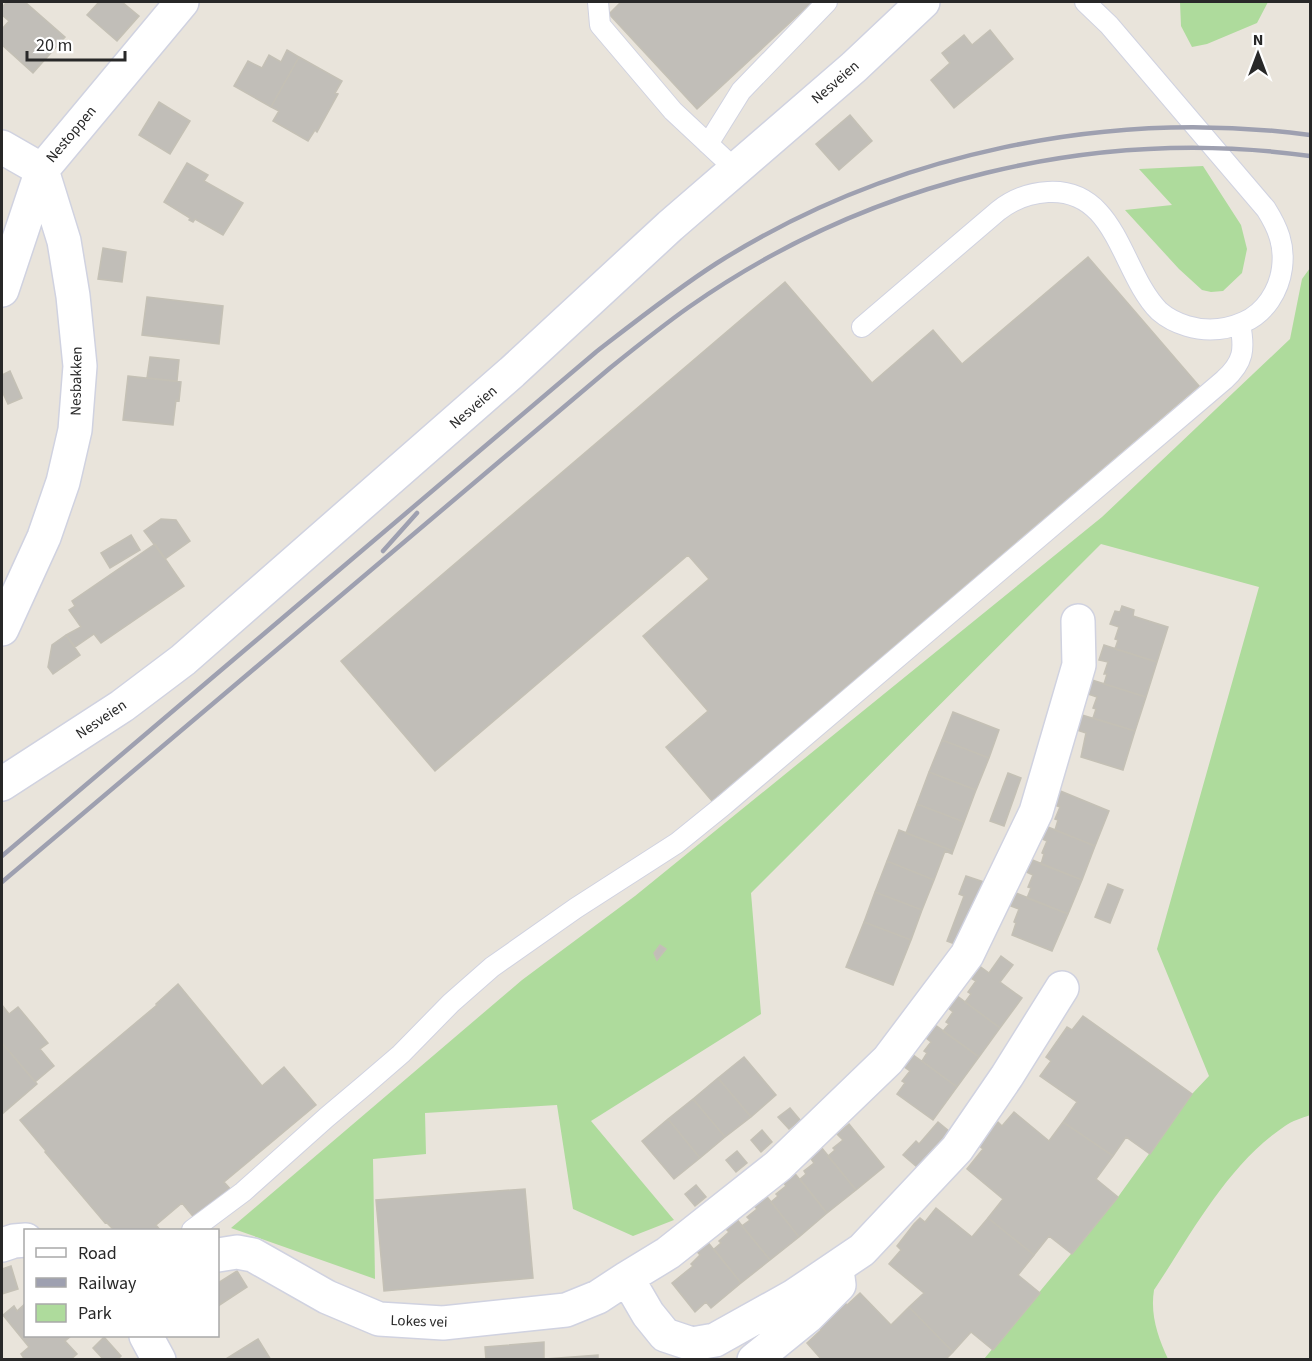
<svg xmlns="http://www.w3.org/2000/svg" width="1312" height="1361" viewBox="0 0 1312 1361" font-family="'Source Sans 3',sans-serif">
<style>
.green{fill:#aedb9c}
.building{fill:#c1beb8;stroke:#c4c0b5;stroke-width:1.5}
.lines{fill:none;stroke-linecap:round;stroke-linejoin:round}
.lane-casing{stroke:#d0d2e0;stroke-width:22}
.street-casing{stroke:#d0d2e0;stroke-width:36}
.secondary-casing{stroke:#d0d2e0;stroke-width:36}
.lane{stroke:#fff;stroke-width:20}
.street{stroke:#fff;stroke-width:33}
.secondary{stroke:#fff;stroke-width:33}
.rail{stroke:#9ea0b0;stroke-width:4.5}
.labels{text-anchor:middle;stroke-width:4.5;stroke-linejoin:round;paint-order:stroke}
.street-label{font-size:15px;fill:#282828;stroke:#fff}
</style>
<rect width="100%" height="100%" fill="#e9e4db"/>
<!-- green -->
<path class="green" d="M 1180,2 L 1268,2 L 1257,23 L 1207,44 L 1192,47 L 1181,26 Z
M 1203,166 L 1241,225 L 1247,249 L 1242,273 L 1223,291 L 1211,292 L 1202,290 L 1179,269 L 1125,210 L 1172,205 L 1139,169 Z
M 1310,268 L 1310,1115 C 1302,1118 1292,1121 1285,1126 C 1227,1165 1192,1233 1154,1290 C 1150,1315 1158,1337 1168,1359 L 984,1359 L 1118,1197 L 1192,1094 L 1209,1076 L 1157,949 L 1259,587 L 1101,544 L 751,893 L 761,1014 L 591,1121 L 674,1220 L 633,1236 L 573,1209 L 557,1105 L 425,1113 L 426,1154 L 373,1159 L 375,1279 L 231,1228 L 522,980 L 635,896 L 1102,517 L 1290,339 L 1302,279 Z"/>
<!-- building -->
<path class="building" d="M 7,2 L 25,2 L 65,37 L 33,73 L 2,45 L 2,29 L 9,21 L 2,15 L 2,7 Z
M 99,2 L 122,2 L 139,16 L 117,41 L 87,15 Z
M 621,2 L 812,2 L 697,109 L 609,14 Z
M 990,30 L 1013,59 L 954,108 L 931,80 L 950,63 L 942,53 L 964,35 L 972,45 Z
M 287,50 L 299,57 L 271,107 L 234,86 L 248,61 L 262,68 L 269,55 L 281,62 Z
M 299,57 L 342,81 L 335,93 L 338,94 L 317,132 L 315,130 L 308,141 L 273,121 L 279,111 L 271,107 Z
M 159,102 L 190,121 L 170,154 L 139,135 Z
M 850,115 L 872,141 L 839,170 L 816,144 Z
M 187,163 L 208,175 L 204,181 L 243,203 L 223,235 L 195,219 L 193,222 L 189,220 L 190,218 L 164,202 Z
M 103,248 L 126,252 L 122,282 L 98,279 Z
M 1088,257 L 1199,386 L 712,801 L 666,747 L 708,711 L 643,636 L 709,579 L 688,555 L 435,771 L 341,661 L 785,282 L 872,383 L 933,330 L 962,364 Z
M 147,297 L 223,306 L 219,344 L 142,335 Z
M 150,357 L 179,360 L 177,381 L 147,378 Z
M 10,371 L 22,398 L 8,404 L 2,391 L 2,375 Z
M 128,376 L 181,382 L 179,401 L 176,400 L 173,425 L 123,420 Z
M 161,519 L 176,520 L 190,541 L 165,559 L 144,531 Z
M 131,535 L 140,550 L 110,568 L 101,553 Z
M 155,544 L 184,586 L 101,643 L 94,634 L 75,647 L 66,635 L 81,627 L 69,610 L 75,606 L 72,601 Z
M 1122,606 L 1134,610 L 1133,616 L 1168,627 L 1157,662 L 1115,649 L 1118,640 L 1115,639 L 1119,627 L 1110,624 L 1115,611 L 1120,612 Z
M 66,635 L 80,655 L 53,674 L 48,667 L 52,645 Z
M 1104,645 L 1157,662 L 1146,697 L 1104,684 L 1107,674 L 1104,674 L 1108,662 L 1099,660 Z
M 1092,680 L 1146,697 L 1135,731 L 1093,718 L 1096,709 L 1093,708 L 1097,697 L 1088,694 Z
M 953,712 L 999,730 L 989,758 L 942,740 Z
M 1082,715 L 1135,731 L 1123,770 L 1081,757 L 1086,733 L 1077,730 Z
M 942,740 L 989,758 L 976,790 L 929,772 Z
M 929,772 L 976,790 L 964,822 L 917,804 Z
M 1008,773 L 1021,778 L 1004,826 L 990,821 Z
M 1058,790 L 1109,811 L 1095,846 L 1055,830 L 1058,820 L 1055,819 L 1060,807 L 1052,804 Z
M 917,804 L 964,822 L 953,851 L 906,833 Z
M 1043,825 L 1095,846 L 1082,880 L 1041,864 L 1044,854 L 1042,853 L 1047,841 L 1038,837 Z
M 899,830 L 953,851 L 952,854 L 945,851 L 934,880 L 887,861 Z
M 1030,859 L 1082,880 L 1068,914 L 1027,898 L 1031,888 L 1028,887 L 1033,875 L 1024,871 Z
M 887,861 L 934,880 L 922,910 L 875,892 Z
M 966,876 L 984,882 L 960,946 L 947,941 L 964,896 L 959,894 Z
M 1108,884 L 1123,890 L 1110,923 L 1095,917 Z
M 875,892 L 922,910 L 911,940 L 864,922 Z
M 1016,893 L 1068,914 L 1052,951 L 1012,935 L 1016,923 L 1014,922 L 1019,909 L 1011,906 Z
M 864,922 L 911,940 L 893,985 L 846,967 Z
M 660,945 L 666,949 L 657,960 L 654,953 Z
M 1001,956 L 1013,965 L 1000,982 L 1022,998 L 1000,1028 L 965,1002 L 971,994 L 968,992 L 976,981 L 969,977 L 978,965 L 989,973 Z
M 178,984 L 262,1086 L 284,1067 L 316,1105 L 224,1182 L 232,1191 L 196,1220 L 182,1203 L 156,1225 L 160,1230 L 114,1230 L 106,1222 L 105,1223 L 45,1152 L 46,1151 L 20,1120 L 157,1005 L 156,1004 Z
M 956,995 L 1000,1028 L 979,1057 L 943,1031 L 949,1024 L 946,1022 L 953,1012 L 947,1007 Z
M 2,1005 L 9,1014 L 18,1007 L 48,1043 L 40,1049 L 54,1066 L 35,1082 L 2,1043 Z
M 1083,1016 L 1192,1094 L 1150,1154 L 1126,1137 L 1113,1156 L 1063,1122 L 1077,1102 L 1040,1076 L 1051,1061 L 1046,1057 L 1067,1027 L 1072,1030 Z
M 934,1024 L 979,1057 L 957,1087 L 922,1061 L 927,1053 L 924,1051 L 931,1042 L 925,1037 Z
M 2,1043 L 37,1084 L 2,1114 Z
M 912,1054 L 957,1087 L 933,1120 L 897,1094 L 905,1083 L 902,1081 L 910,1071 L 903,1066 Z
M 744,1057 L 776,1095 L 751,1117 L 718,1078 Z
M 718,1078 L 751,1117 L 725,1137 L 693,1099 Z
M 693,1099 L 725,1137 L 700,1158 L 668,1119 Z
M 790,1108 L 800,1120 L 789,1129 L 778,1117 Z
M 1014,1112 L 1049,1141 L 1063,1122 L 1113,1156 L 1096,1179 L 1118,1197 L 1072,1254 L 1049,1236 L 1034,1255 L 988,1218 L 1003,1199 L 967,1169 L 983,1149 L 978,1145 L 998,1122 L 1002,1126 Z
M 668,1119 L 700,1158 L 674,1179 L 642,1141 Z
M 938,1122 L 949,1131 L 917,1167 L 903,1155 L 916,1141 L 919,1144 Z
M 849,1124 L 884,1167 L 856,1190 L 828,1156 L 835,1150 L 833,1148 L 843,1140 L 837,1134 Z
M 762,1130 L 772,1142 L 761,1152 L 751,1140 Z
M 821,1147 L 856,1190 L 827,1213 L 800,1179 L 806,1174 L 804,1171 L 814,1163 L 809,1156 Z
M 737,1151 L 747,1163 L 736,1172 L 726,1160 Z
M 792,1170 L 827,1213 L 799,1237 L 771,1202 L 778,1196 L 776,1194 L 786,1186 L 781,1179 Z
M 696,1185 L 706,1197 L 695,1206 L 685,1194 Z
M 525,1189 L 533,1278 L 384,1291 L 376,1200 Z
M 764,1193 L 799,1237 L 770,1260 L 742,1226 L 750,1220 L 747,1217 L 757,1209 L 752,1203 Z
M 936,1208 L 972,1237 L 988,1218 L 1034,1255 L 1018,1275 L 1040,1293 L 993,1350 L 971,1332 L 953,1352 L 909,1307 L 924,1293 L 889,1264 L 901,1250 L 897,1246 L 914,1224 L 920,1218 L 925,1222 Z
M 735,1217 L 770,1260 L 741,1283 L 714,1249 L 721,1243 L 719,1241 L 729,1232 L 723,1226 Z
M 706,1240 L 741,1283 L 711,1308 L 706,1302 L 695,1312 L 672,1283 L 693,1266 L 691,1264 L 700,1255 L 695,1249 Z
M 11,1266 L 18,1289 L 2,1294 L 2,1269 Z
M 237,1271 L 247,1287 L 218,1306 L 218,1283 Z
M 860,1293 L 891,1325 L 909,1307 L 953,1352 L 945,1360 L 822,1360 L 807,1343 L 821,1330 L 817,1326 L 843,1301 L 847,1305 Z
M 26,1303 L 26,1336 L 71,1336 L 65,1341 L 77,1354 L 70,1360 L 25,1360 L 21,1354 L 29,1347 L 3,1315 L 14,1306 L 17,1311 Z
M 104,1337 L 121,1356 L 117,1360 L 104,1360 L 93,1348 Z
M 258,1339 L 271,1360 L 227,1360 L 226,1359 Z
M 544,1342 L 544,1360 L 486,1360 L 485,1347 Z
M 598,1355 L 598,1360 L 544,1360 L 545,1359 Z"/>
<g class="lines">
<defs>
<path id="lane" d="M 598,2 L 600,25 L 673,111 L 735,169
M 708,144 L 741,91 L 827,2
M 862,327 L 998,211 C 1013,199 1028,193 1048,192 C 1117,188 1121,273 1159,311 C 1167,318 1177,323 1187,326 C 1207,332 1226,330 1244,322 C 1265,313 1279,291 1282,268 C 1285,245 1278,228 1266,209 L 1109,25 L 1085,2
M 192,1230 L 243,1192 L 327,1117 L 365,1085 L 401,1054 L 451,1003 L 492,967 L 576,908 L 677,843 L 724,805 L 1224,380 C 1244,362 1245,349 1240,324"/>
<path id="street" d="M 2,147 L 42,170 L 64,241 L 73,296 L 80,366 L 75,430 L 63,482 L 44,537 L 2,629
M 2,290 L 42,170 L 182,2
M 1062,988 L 1007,1076 L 957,1149 L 862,1250 L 794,1296 L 715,1340 L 692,1344 L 665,1335 L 648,1314 L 627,1278 L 668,1253 L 778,1166 L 888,1060 L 967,955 L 1036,812 L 1079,665 L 1078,621
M 2,1245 L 14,1241 L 26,1240
M 218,1255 L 237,1252 L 253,1255 L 327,1297 L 379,1319 L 443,1323 L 566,1310 L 598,1297 L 627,1278
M 146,1336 L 159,1360
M 754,1360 L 807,1317 L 839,1285 L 838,1277"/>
<path id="secondary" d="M 2,784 L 122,706 L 183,660 L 512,372 L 670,226 L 854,67 L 923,2"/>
</defs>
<!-- lane casing -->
<use href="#lane" class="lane-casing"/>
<!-- street casing -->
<use href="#street" class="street-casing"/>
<!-- secondary casing -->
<use href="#secondary" class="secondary-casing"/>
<!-- lane -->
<use href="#lane" class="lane"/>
<!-- street -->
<use href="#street" class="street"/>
<!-- secondary -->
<use href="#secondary" class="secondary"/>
<!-- rail -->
<path class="rail" d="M 383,551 L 417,513
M 2,856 L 596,352 C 636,321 675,290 717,263 C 891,153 1107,108 1310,135
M 2,882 L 610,368 C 636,347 662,326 689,307 C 868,181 1094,126 1310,156"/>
</g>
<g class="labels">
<!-- street labels -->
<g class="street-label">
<text transform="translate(835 82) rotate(-41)" y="5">Nesveien</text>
<text transform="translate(71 134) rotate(-50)" y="5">Nestoppen</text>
<text transform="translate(76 381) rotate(-89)" y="5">Nesbakken</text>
<text transform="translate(473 407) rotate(-41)" y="5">Nesveien</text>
<text transform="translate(101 719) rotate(-34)" y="5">Nesveien</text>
<text transform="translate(419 1321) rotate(2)" y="5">Lokes vei</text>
</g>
</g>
<!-- border -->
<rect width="1312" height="1361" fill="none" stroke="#282828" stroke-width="6"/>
<!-- legend -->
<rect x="24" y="1229" width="195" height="108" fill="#ffffff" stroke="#a9a9a9" stroke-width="1.5"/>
<rect x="36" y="1248" width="30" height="9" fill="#ffffff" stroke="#a9a9a9" stroke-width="1.5"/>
<text x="78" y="1259" font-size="18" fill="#282828">Road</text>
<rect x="36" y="1278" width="30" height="9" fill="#9ea0b0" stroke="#a9a9a9" stroke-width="1.5"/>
<text x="78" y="1289" font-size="18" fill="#282828">Railway</text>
<rect x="36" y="1304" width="30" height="18" fill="#aedb9c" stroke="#a9a9a9" stroke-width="1.5"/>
<text x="78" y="1319" font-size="18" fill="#282828">Park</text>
<!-- north arrow -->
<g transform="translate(1258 54)" stroke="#ffffff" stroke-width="4.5" paint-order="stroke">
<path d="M0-4.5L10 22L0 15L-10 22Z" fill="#282828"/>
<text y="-9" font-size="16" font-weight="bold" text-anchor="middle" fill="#282828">N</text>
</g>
<!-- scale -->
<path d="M27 51v9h98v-9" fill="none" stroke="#282828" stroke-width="3"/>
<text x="36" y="51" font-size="18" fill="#282828" stroke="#ffffff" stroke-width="4.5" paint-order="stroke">20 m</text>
</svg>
